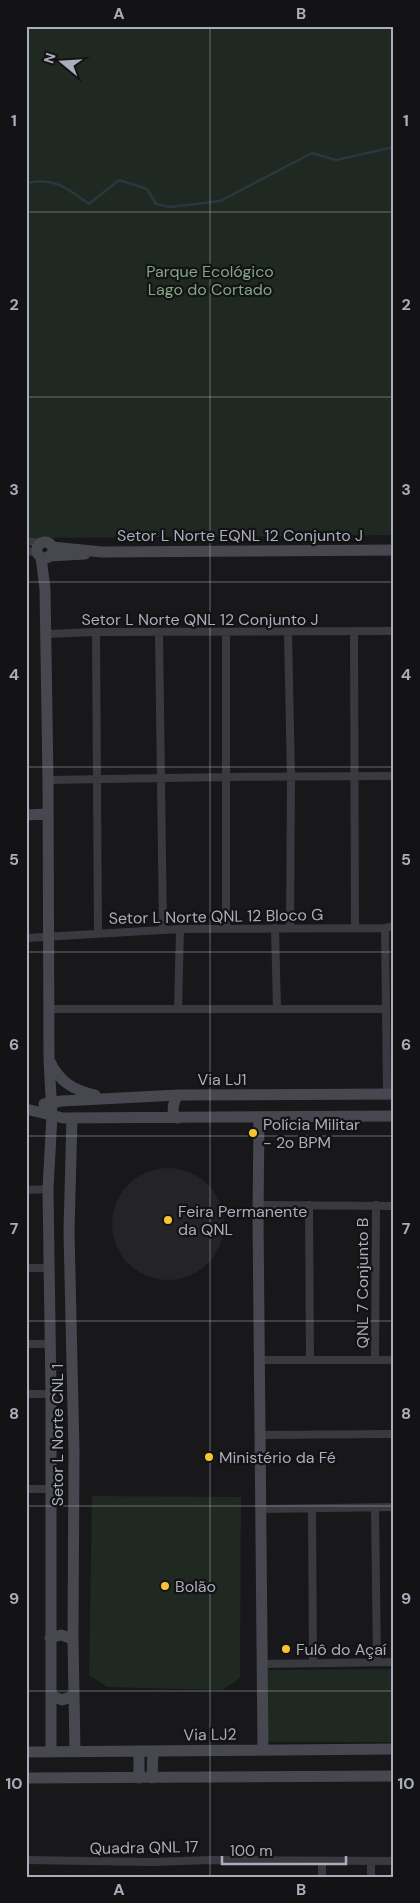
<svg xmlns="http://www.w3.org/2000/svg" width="420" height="1903" viewBox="0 0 420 1903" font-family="'DM Sans',sans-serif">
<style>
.built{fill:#242427}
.green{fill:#1f2821}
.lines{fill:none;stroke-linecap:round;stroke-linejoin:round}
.stream{stroke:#2d353f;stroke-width:2.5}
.street{stroke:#39393f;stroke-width:8}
.secondary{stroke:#47484f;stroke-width:11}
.grid{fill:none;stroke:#aaadba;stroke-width:1;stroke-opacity:0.55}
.poi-dot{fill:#f8c532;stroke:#131315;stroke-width:2}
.labels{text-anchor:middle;stroke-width:4.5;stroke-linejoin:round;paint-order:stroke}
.park-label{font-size:16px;fill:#80a685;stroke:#131315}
.street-label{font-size:16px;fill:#aaadba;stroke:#131315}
.poi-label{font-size:16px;fill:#aaadba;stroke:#131315;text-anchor:start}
.neatline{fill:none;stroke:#aaadba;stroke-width:2}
.grid-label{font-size:16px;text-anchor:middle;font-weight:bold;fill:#aaadba}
</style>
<rect width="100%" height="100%" fill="#18181a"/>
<!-- built -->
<path class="built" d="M112 1224a56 56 0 1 1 112 0a56 56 0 1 1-112 0Z"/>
<!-- green -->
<path class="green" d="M 26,26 L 394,26 L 394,535 L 32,538 L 26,535 Z
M 92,1496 L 241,1497 L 240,1678 L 222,1690 L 107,1687 L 89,1675 Z
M 394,1669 L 394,1742 L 268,1742 L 268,1670 Z"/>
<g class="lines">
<!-- stream -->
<path class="stream" d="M 26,183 C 54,177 67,188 89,204 L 119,180 L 147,189 L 156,204 L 170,207 L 220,201 L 312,153 L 336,160 L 394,147"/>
<!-- street -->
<path class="street" d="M 26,541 L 41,543
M 26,550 L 38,554
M 354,631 L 355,927
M 96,632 L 98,933
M 288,632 L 291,777 L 290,928
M 159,633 L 163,930
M 226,633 L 226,928
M 46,634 L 96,632 L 394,631
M 48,780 L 226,777 L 394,776
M 275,928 L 277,1009
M 385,928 L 387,1094
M 26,938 L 180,929 L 385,928 L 394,926
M 49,1009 L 385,1009
M 178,1009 L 180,929
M 26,1190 L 48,1189
M 258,1205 L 394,1206
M 309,1205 L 310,1360
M 26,1268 L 50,1268
M 26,1344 L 50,1344
M 260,1360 L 394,1360
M 375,1360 L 376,1205
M 26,1394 L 51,1394
M 260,1435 L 394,1434
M 26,1489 L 51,1489
M 312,1508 L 313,1663
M 375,1508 L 377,1662
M 260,1509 L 394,1507
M 261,1664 L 394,1662
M 26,1860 L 152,1862 L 211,1860 L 394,1861
M 371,1861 L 371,1877
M 322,1877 L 322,1862"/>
<!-- secondary -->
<path class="secondary" d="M37 550a8 8 0 1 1 16 0a8 8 0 1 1-16 0Z
M 52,547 L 102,552 L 394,550
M 49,556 L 85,554
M 41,557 L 45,589 L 48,780 L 49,1060 L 52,1115 L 48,1189 L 51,1394 L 51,1751
M 26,815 L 48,814
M 50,1062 C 60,1082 73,1090 95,1095
M 44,1104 L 62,1101 L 178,1095 L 394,1094
M 26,1109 L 63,1118 L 394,1116
M 259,1117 L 258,1217 L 263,1750
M 72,1118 L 69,1231 L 74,1451 L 73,1639 L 75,1752
M 178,1118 L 174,1116 C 172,1108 173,1102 178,1095
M 50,1638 L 61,1635 L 73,1639
M 51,1695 L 62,1700 L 73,1696
M 26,1752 L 394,1749
M 26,1778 L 394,1776
M 139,1778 L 139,1751
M 152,1778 L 153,1751"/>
</g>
<!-- grid -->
<path class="grid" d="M 210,26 L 210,1877M 26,212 L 394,212M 26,397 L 394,397M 26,582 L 394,582M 26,767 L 394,767M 26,952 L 394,952M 26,1136 L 394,1136M 26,1321 L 394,1321M 26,1506 L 394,1506M 26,1691 L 394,1691"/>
<!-- markers -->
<g class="poi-dot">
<circle cx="253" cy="1133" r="5"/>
<circle cx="168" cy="1220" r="5"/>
<circle cx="209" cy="1457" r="5"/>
<circle cx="165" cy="1586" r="5"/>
<circle cx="286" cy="1649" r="5"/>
</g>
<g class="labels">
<!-- park labels -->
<g class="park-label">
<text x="210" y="277">Parque Ecológico<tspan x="210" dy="18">Lago do Cortado</tspan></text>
</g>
<!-- street labels -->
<g class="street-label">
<text x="240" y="541">Setor L Norte EQNL 12 Conjunto J</text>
<text x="200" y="625">Setor L Norte QNL 12 Conjunto J</text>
<text transform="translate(216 916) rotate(-1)" y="6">Setor L Norte QNL 12 Bloco G</text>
<text x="222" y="1085">Via LJ1</text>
<text transform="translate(362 1283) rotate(-90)" y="6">QNL 7 Conjunto B</text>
<text transform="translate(57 1435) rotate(-90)" y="6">Setor L Norte CNL 1</text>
<text transform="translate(210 1734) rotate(-1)" y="6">Via LJ2</text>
<text transform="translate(144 1847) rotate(-1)" y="6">Quadra QNL 17</text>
</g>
<!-- poi labels -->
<g class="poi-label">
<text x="263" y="1130">Polícia Militar<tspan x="263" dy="18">- 2o BPM</tspan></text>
<text x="178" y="1217">Feira Permanente<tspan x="178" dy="18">da QNL</tspan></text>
<text x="219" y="1463">Ministério da Fé</text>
<text x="175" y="1592">Bolão</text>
<text x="296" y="1655">Fulô do Açaí</text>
</g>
</g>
<!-- border -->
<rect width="420" height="1903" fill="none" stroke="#131315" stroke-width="55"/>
<!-- north arrow -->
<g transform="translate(62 62) rotate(288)" stroke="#131315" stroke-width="4" paint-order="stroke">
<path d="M0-4L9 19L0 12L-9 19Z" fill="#aaadba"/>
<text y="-8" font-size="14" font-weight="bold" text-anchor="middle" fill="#aaadba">N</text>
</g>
<!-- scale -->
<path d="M222 1856v8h124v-8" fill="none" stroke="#aaadba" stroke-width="2.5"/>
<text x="230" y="1856" font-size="15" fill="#aaadba" stroke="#131315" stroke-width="4" paint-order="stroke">100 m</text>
<rect x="28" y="28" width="364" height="1848" class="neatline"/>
<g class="grid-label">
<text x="119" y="19">A</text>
<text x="301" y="19">B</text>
<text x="14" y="126">1</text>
<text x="406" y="126">1</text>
<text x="14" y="310">2</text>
<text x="406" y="310">2</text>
<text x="14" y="495">3</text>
<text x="406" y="495">3</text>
<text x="14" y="680">4</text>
<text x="406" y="680">4</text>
<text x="14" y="865">5</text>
<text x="406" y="865">5</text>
<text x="14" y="1050">6</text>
<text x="406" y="1050">6</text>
<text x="14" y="1234">7</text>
<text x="406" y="1234">7</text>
<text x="14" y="1419">8</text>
<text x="406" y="1419">8</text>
<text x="14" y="1604">9</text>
<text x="406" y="1604">9</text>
<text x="14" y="1789">10</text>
<text x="406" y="1789">10</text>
<text x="119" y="1895">A</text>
<text x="301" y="1895">B</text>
</g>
</svg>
